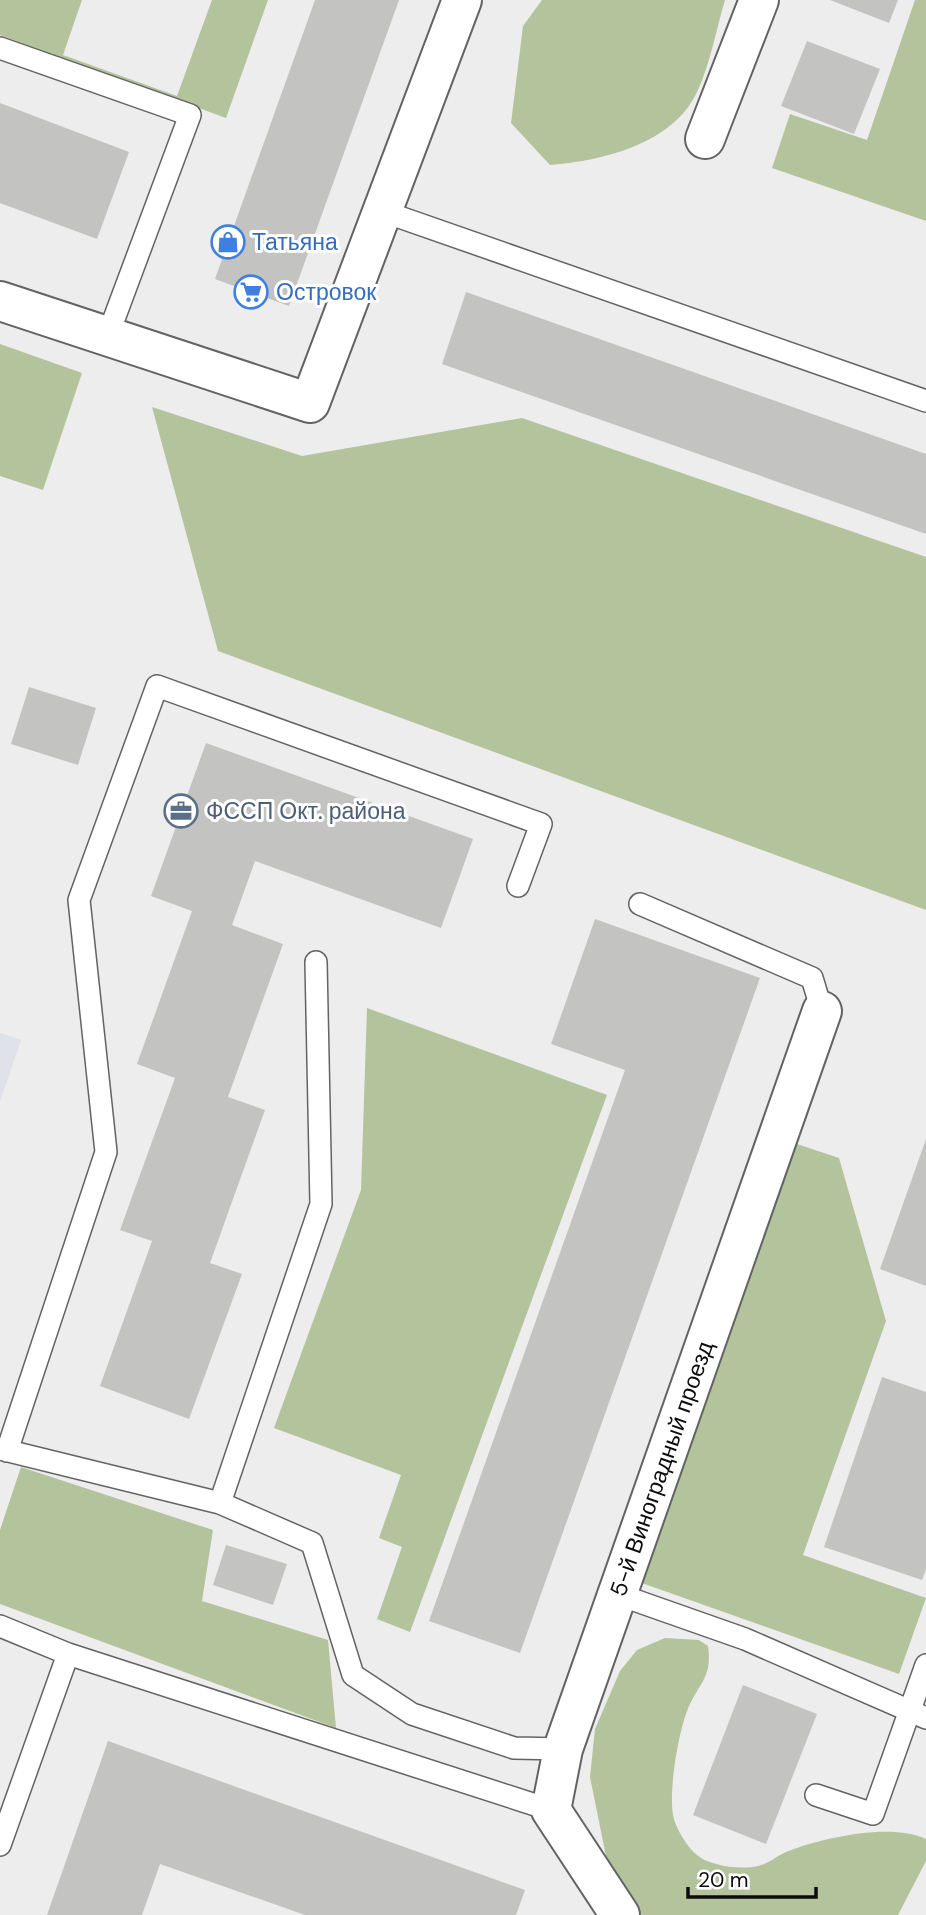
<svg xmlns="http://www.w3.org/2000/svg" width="926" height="1915" viewBox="0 0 926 1915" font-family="'DM Sans',sans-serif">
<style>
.built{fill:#dfe2e9}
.green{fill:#b3c39c}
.building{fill:#c3c3c2}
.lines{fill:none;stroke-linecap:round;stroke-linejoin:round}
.lane-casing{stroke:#636364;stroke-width:24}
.street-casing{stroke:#636364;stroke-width:42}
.lane{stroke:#fff;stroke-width:21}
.street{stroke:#fff;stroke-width:38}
.labels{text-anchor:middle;stroke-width:6;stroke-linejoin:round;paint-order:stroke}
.shop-label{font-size:23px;fill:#366cbe;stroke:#fff;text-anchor:start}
.service-label{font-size:23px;fill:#4e5e75;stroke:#fff;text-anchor:start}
.street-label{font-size:23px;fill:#0c0c0c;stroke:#fff}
</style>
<rect width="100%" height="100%" fill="#ededee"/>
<!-- built -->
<path class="built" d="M 0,1033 L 21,1040 L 0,1102 Z"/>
<!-- green -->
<path class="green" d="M 0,0 L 82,0 L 63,55 L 177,96 L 212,0 L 268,0 L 226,118 L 0,35 Z
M 542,0 L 725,0 C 716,30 710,65 697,92 C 673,144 602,161 550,165 L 511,123 L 523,26 Z
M 915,0 L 926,0 L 926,221 L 772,168 L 790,114 L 867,140 Z
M 0,344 L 82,373 L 43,490 L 0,476 Z
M 152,407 L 302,456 L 522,418 L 926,557 L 926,910 L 218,651 Z
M 367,1008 L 607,1095 L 410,1632 L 377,1619 L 402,1547 L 379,1538 L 401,1475 L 274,1428 L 361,1190 Z
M 794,1143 L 839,1158 L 886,1321 L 803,1555 L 926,1598 L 899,1674 L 639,1582 Z
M 21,1467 L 213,1530 L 202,1601 L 328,1640 L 336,1728 L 0,1604 L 0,1530 Z
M 665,1638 L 699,1640 L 708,1646 C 712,1675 702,1680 690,1704 C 679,1726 667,1796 674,1819 C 677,1830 688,1848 697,1855 C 710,1866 740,1870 758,1866 C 768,1864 777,1856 786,1852 C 820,1838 892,1822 926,1839 L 926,1861 L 898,1915 L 642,1915 L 611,1881 L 590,1777 L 595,1729 L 620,1671 L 637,1650 Z"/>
<!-- building -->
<path class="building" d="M 315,0 L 399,0 L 289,306 L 215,279 Z
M 830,0 L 898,0 L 889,23 Z
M 807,41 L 880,69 L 854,134 L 781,106 Z
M 0,103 L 129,152 L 97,239 L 0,203 Z
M 466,292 L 926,454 L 926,534 L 442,364 Z
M 29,687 L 96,708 L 78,765 L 11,744 Z
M 206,743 L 473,839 L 441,928 L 255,861 L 232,925 L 283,944 L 228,1097 L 265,1110 L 210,1263 L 242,1274 L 189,1419 L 100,1386 L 152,1241 L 120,1230 L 175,1078 L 137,1064 L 192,911 L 151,896 Z
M 595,919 L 760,978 L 520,1653 L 429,1621 L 625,1070 L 551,1044 Z
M 926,1139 L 926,1286 L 880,1269 Z
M 882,1377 L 926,1392 L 926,1569 L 922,1580 L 824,1547 Z
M 226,1545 L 287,1564 L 273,1605 L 213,1585 Z
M 743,1685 L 817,1714 L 766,1844 L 693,1815 Z
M 108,1741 L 525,1890 L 516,1915 L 305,1915 L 160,1864 L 142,1915 L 47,1915 Z"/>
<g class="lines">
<defs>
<path id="lane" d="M 0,48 L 190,115 L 108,335
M 382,211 L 926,401
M 640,904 L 812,978 L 822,1011
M 0,1449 L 220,1503 L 312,1543 L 353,1675 L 412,1714 L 514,1748 L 563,1749
M 7,1451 L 106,1152 L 79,900 L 157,686 L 541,824 L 518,886
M 220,1503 L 321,1204 L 316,962
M 617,1594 L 745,1639 L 926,1718
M 0,1626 L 68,1654 L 551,1810
M 816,1795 L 873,1814 L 926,1665
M 0,1845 L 68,1654"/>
<g id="street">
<path d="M 705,139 L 759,0"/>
<path d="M 0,301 L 310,403 L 462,0"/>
<path id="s1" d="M 620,1915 L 551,1810 L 563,1749 L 822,1011"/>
</g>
</defs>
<!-- lane casing -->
<use href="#lane" class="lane-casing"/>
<!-- street casing -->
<use href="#street" class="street-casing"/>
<!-- lane -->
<use href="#lane" class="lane"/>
<!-- street -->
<use href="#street" class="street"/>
</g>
<!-- icons -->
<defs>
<symbol id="shop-ring" viewBox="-11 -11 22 22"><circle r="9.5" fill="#fff" stroke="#3f7fe0" stroke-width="1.5"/><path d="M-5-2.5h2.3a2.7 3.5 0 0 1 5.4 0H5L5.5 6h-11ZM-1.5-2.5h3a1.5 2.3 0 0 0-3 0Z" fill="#3f7fe0"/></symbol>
<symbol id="supermarket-ring" viewBox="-11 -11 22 22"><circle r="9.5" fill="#fff" stroke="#3f7fe0" stroke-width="1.5"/><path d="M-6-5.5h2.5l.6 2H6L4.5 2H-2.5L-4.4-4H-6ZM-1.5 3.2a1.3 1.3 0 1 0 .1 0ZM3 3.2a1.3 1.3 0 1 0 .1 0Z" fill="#3f7fe0"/></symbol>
<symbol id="office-ring" viewBox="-11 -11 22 22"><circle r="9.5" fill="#fff" stroke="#5c6f8a" stroke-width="1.5"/><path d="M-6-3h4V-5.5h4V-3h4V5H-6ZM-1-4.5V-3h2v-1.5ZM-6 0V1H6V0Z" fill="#5c6f8a"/></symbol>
</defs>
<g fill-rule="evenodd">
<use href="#shop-ring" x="209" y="223" width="38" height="38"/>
<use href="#supermarket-ring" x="232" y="273" width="38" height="38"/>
<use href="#office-ring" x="162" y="792" width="38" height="38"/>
</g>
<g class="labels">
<!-- shop labels -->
<g class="shop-label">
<text x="252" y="250">Татьяна</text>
<text x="276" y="300">Островок</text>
</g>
<!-- service labels -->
<g class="service-label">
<text x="206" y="819">ФССП Окт. района</text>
</g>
<!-- street labels -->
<g class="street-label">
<text dy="8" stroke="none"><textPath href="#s1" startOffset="485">5-й Виноградный проезд</textPath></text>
</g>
</g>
<!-- scale -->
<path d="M688 1887v10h128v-10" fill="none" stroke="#0c0c0c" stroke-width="3.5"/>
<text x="698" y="1887" font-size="21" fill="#0c0c0c" stroke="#ffffff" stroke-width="5" paint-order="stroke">20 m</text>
</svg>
